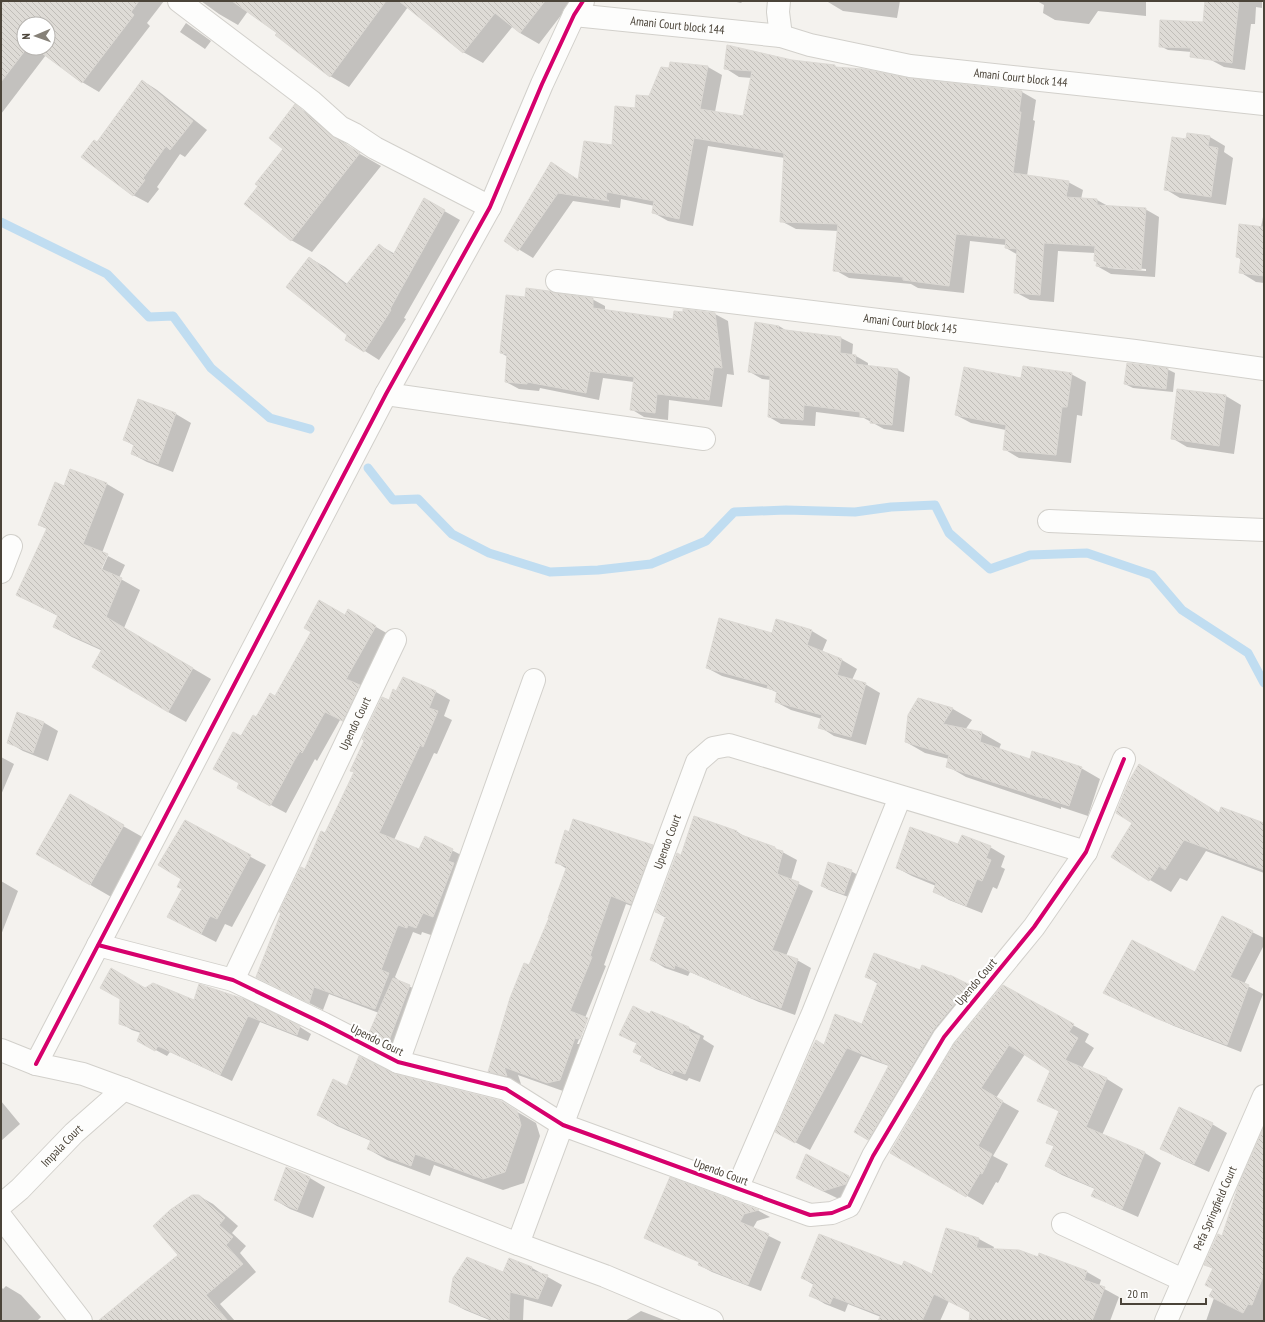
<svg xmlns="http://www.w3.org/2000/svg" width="1265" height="1322" viewBox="0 0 1265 1322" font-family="'PT Sans Narrow',sans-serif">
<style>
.shadow{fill:#0003;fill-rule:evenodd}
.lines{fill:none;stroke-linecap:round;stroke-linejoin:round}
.stream{stroke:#c0ddf1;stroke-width:9}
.building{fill:url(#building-back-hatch);stroke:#dcd9d4}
.street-casing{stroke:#d2d0cb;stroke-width:24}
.street{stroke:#fdfdfc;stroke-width:22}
.cycleway-casing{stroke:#fff;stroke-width:6}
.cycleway{stroke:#d6006c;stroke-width:4}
.labels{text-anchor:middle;stroke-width:4;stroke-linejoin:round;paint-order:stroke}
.street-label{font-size:12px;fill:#4b4439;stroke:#fff}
</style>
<defs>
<pattern id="building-back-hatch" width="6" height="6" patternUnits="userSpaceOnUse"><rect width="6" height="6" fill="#dedbd6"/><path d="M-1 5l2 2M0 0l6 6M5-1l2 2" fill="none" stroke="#c0bdb8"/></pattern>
</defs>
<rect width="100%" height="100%" fill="#f4f2ee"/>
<!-- shadow -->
<path class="shadow" d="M 1,1 L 164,1 L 147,23 L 150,26 L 99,92 L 82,82 L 46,55 L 1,114 ZM 24,24 L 48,24 L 48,48 L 24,48 Z
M 201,1 L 572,1 L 539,44 L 520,33 L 513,26 L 483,63 L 463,52 L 408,7 L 349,87 L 330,76 L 278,33 L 248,11 L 238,25 L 219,14 Z
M 732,1 L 743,1 L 741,3 Z
M 828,1 L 900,1 L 897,18 L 843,11 L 828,2 Z
M 1037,1 L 1146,1 L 1146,16 L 1098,11 L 1089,24 L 1055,20 L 1043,13 L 1044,5 Z
M 1210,1 L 1262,1 L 1262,8 L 1256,7 L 1255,24 L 1251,24 L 1245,70 L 1224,67 L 1211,60 Z
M 186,23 L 211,41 L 205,49 L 180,32 Z
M 1188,26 L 1192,52 L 1168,50 L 1160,46 Z
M 792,61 L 834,66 L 838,68 L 909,79 L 1022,92 L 1036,100 L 1033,120 L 1035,121 L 1027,176 L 1068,182 L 1083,190 L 1081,199 L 1097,200 L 1108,206 L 1145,209 L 1159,217 L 1155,277 L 1111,274 L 1097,266 L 1098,263 L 1095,261 L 1095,253 L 1058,251 L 1054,302 L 1030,300 L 1015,292 L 1018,255 L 1006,248 L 1006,245 L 970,241 L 964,293 L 918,288 L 911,284 L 849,278 L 835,270 L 839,231 L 796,229 L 781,221 L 785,158 L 708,146 L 693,226 L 668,221 L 654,213 L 655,206 L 621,199 L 620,208 L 573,201 L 533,258 L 505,241 L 552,163 L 579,180 L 613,146 L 636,109 L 650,97 L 670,69 L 708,67 L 722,75 L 715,112 L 744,117 L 752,78 L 739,77 L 725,68 ZM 1108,266 L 1146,269 L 1146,271 L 1108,268 Z
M 143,81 L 157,90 L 207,130 L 185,157 L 180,154 L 157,187 L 159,189 L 148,203 L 133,195 L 97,143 Z
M 295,106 L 316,118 L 353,150 L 381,166 L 312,252 L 291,240 L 285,149 Z
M 1210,137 L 1225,146 L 1224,152 L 1233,158 L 1226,205 L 1180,198 L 1165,189 L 1186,140 Z
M 425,200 L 460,220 L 404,318 L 406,319 L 379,360 L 346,339 L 349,335 L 310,258 L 325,267 L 347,284 L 379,245 L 395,254 Z
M 1264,212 L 1264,283 L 1256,282 L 1240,272 L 1242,260 L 1237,257 L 1261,227 Z
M 555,294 L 592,299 L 605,306 L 605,310 L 674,320 L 715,314 L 728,321 L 734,375 L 727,374 L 722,407 L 669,400 L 668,420 L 644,417 L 631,409 L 634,382 L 603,378 L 599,400 L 540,388 L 539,391 L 519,389 L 506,382 L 508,357 L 501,353 L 526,298 Z
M 779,326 L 787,331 L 841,338 L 853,344 L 852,356 L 856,356 L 868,363 L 868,367 L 898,370 L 910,377 L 904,432 L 884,429 L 864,418 L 816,412 L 815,426 L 781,424 L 769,417 L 771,380 L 762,379 L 750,372 Z
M 1167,369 L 1175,373 L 1173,392 L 1133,388 L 1125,384 Z
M 1071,374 L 1086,382 L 1082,416 L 1077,415 L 1071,463 L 1019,458 L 1004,449 L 1006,430 L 971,423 L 956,415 L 1022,379 Z
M 1226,396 L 1241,405 L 1234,454 L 1187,447 L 1172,438 Z
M 176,414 L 191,423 L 173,472 L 147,462 L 132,454 L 135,446 L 124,440 Z
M 71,470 L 107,484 L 124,494 L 102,553 L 108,556 L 106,556 L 98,573 L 100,574 L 108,556 L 125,565 L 119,578 L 140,590 L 124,628 L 211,679 L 186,722 L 168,712 L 103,651 L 72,637 L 54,627 L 58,616 L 17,595 L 47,529 L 39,525 L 64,487 Z
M 348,611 L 390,635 L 358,729 L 340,720 L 317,761 L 315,759 L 309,770 L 286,813 L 254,796 L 240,783 L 242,737 L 345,616 Z
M 777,620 L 812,631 L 827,640 L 822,652 L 842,660 L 857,669 L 852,680 L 865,684 L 880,693 L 866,745 L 834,736 L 820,727 L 822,719 L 791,710 L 776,702 L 778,693 L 772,690 L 722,676 L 707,668 L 773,634 Z
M 403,678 L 436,692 L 450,700 L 444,716 L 452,720 L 437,754 L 434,753 L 394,840 L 419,850 L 426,837 L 467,858 L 431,935 L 422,932 L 421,935 L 413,932 L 395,977 L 402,983 L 417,990 L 396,1046 L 378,1037 L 379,1013 L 329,994 L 323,1010 L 257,977 L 306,870 L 326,834 L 355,772 L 351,771 L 389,701 L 397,692 Z
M 918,699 L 953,709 L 972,720 L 965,730 L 982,733 L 1001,744 L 999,749 L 1031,760 L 1081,768 L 1100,779 L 1088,816 L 1061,807 L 1061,809 L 966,777 L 947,766 L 949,759 L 925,753 L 906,742 Z
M 43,722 L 58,731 L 48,761 L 23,751 L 8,742 Z
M 1,757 L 14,764 L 1,795 Z
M 70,796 L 146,839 L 113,898 L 37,854 Z
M 1220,814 L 1264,824 L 1264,873 L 1206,851 L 1187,881 L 1180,878 L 1171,892 L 1150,880 L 1134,823 Z
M 185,822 L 266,865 L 232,927 L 225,924 L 216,942 L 183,925 L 183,879 Z
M 736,831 L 747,838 L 775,848 L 797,860 L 791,880 L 813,891 L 786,956 L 797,960 L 811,968 L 795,1015 L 759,1002 L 690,972 L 688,976 L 665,968 L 652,960 L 666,918 L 656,912 L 682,856 Z
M 570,833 L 652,846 L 667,854 L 646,911 L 626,904 L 604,965 L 606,966 L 585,1018 L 588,1020 L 587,1020 L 577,1044 L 579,1044 L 589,1020 L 602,1028 L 574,1088 L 563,1091 L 518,1075 L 521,1084 L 504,1080 L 489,1071 L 530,966 L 550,918 L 567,869 L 556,862 Z
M 959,845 L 990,847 L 1005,856 L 1001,867 L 1005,869 L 997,889 L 993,887 L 982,913 L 949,900 L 934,891 L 936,886 L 912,876 L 897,868 Z
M 851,871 L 858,875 L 851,898 L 829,890 L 822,886 Z
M 1,881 L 18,891 L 1,935 Z
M 1252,932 L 1264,938 L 1264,945 L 1244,984 L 1263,994 L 1241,1052 L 1174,1026 L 1119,1001 L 1105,993 L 1195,973 Z
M 920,972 L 950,978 L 951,976 L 984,994 L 883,1147 L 856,1132 L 889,1066 L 861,1056 L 810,1150 L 791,1140 L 824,1046 L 862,1025 L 878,984 L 866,976 Z
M 1003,986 L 1089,1034 L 1085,1042 L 1094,1048 L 1082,1068 L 1107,1079 L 1123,1089 L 1102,1135 L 1145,1153 L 1161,1163 L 1138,1217 L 1109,1204 L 1093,1195 L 1095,1189 L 1062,1175 L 1046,1166 L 1055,1147 L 1047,1142 L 1060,1112 L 1038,1100 L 1051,1070 L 1025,1054 L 996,1098 L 1019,1111 L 993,1156 L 1008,1164 L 998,1183 L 996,1182 L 983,1205 L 891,1152 Z
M 145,989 L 300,1027 L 311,1034 L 308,1041 L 260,1022 L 232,1081 L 170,1052 L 167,1056 L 150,1047 L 141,1033 L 132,1030 L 120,1023 Z
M 652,1012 L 689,1028 L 704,1036 L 703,1039 L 714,1046 L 700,1082 L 689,1078 L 687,1081 L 656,1069 L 641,1060 L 643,1056 L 638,1044 L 620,1035 L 650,1015 Z
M 394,1075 L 501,1102 L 536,1123 L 540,1136 L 524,1183 L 503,1190 L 434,1165 L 430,1176 L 387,1160 L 368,1149 L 371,1141 L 337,1126 L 318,1115 Z
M 1,1101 L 20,1124 L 1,1141 Z
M 1212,1124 L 1227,1133 L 1209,1172 L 1176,1157 L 1161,1148 Z
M 1264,1146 L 1264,1321 L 1206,1321 L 1214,1298 L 1213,1269 L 1205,1264 L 1222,1237 Z
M 807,1155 L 849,1177 L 864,1186 L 839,1199 L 812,1186 L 797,1178 Z
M 287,1169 L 310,1178 L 325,1187 L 313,1218 L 290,1209 L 275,1200 Z
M 670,1178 L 759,1211 L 770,1217 L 757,1221 L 753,1228 L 781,1242 L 761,1291 L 712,1272 L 699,1265 L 704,1263 L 657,1242 L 657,1244 L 645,1237 Z
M 199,1196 L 213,1204 L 238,1226 L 232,1233 L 246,1246 L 240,1253 L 256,1272 L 220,1304 L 235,1321 L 123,1321 L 180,1255 Z
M 947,1229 L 979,1239 L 994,1247 L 993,1250 L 1038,1258 L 1087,1272 L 1101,1280 L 1099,1286 L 1119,1297 L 1110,1321 L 970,1321 L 971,1313 L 949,1301 L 940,1321 L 879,1321 L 881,1317 L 848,1304 L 845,1312 L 825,1304 L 810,1295 L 814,1285 L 802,1278 L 903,1267 L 933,1275 Z
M 510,1259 L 532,1268 L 562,1285 L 552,1307 L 524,1299 L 523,1321 L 492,1321 L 465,1310 L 450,1302 L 504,1273 Z
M 6,1286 L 21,1295 L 41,1317 L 37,1321 L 1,1321 L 1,1287 L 3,1289 Z
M 641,1311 L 667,1321 L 625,1321 Z"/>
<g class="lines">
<!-- stream -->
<path class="stream" d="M 1,222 L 107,274 L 149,317 L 173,316 L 211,368 L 270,418 L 310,429
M 368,468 L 393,500 L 418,499 L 452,534 L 489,553 L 550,572 L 598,570 L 651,564 L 706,541 L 734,512 L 786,510 L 855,512 L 891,507 L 935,505 L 949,533 L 990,569 L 1030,555 L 1087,553 L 1152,575 L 1182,610 L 1248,653 L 1264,683"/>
</g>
<!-- building -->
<path class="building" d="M 1,1 L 139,1 L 131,12 L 134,15 L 82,83 L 35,48 L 48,48 L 48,24 L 24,24 L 24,48 L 27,48 L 1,82 Z
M 232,1 L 386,1 L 330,77 L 275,35 L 277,33 Z
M 399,1 L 545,1 L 520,33 L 495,13 L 463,53 Z
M 1205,1 L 1239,1 L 1232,63 L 1190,57 L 1191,48 L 1159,47 L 1160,20 L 1203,22 Z
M 727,45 L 792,60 L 835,65 L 835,67 L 863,69 L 909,78 L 1022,91 L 1019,112 L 1021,112 L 1013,173 L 1069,181 L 1066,197 L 1097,199 L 1097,205 L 1146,208 L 1141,270 L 1096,266 L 1097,261 L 1094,261 L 1095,246 L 1044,243 L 1040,295 L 1014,293 L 1017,249 L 1005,248 L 1006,239 L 956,234 L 949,286 L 903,280 L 903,277 L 833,271 L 838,224 L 780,222 L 784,153 L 694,138 L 679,219 L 652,213 L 654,201 L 607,192 L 606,199 L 609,201 L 558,193 L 518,251 L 504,241 L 551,162 L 578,180 L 584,141 L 612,145 L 615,106 L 635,108 L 636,95 L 649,96 L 661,67 L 669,68 L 670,62 L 708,66 L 700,109 L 743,116 L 752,71 L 724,69 Z
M 142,80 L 193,121 L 170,150 L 166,146 L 143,178 L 145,180 L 133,196 L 81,157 L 94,140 L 97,142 Z
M 295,104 L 332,136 L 360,153 L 291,241 L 244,204 L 258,186 L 255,184 L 283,149 L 269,138 Z
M 1187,133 L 1210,136 L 1208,146 L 1218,148 L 1211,197 L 1164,190 L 1172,137 L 1186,139 Z
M 424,198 L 445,210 L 390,309 L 391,310 L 364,352 L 345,340 L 347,335 L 286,287 L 309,257 L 346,285 L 379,244 L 393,255 Z
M 1239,224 L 1264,227 L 1264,276 L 1239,273 L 1241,258 L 1236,257 Z
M 526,288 L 549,291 L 556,293 L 593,298 L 593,308 L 673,319 L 674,311 L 683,312 L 683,309 L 715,313 L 722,368 L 714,367 L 709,400 L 657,394 L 655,413 L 630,410 L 634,377 L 590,371 L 586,393 L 527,382 L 527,384 L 505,382 L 507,354 L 500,353 L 506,295 L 525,297 Z
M 755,322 L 779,326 L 778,329 L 841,337 L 840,353 L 856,355 L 855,364 L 898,369 L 892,425 L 870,423 L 871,418 L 860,417 L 860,412 L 804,405 L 803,420 L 768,417 L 770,376 L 748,372 Z
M 1127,363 L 1168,368 L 1166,389 L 1124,384 Z
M 1023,366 L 1072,373 L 1067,407 L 1062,407 L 1056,455 L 1003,450 L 1006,425 L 955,415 L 964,367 L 1021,378 Z
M 1177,389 L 1226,395 L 1219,446 L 1171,439 Z
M 138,399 L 176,413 L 158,464 L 131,454 L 134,444 L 123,440 Z
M 70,469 L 107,483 L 83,544 L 108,554 L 101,569 L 122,578 L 106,617 L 193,668 L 168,712 L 92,667 L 102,649 L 53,627 L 58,615 L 16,595 L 47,528 L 38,525 L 55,482 L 64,486 Z
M 319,600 L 345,615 L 348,609 L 376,626 L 346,679 L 360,685 L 343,721 L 325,712 L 302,753 L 300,751 L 294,761 L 270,806 L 237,788 L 239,783 L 213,769 L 233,732 L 241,736 L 253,715 L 256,717 L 270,693 L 275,696 L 311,632 L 304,628 Z
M 719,618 L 772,633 L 776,619 L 812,630 L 807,645 L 842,659 L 837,675 L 866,683 L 851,737 L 818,728 L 822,715 L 775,702 L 777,691 L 767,688 L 768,685 L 706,668 Z
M 403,677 L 436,691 L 429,708 L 438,711 L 423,747 L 420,745 L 379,833 L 419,849 L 425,836 L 453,849 L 448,861 L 454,863 L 433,917 L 423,913 L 416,928 L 408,925 L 407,928 L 398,925 L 381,970 L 389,973 L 375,1009 L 314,987 L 309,1003 L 256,977 L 281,913 L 279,912 L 301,867 L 305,869 L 321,831 L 325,833 L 354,772 L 350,771 L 364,741 L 362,739 L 382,697 L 389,700 L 393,689 L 396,691 Z
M 918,698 L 953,708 L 943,724 L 982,732 L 980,742 L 1030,759 L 1032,751 L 1082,767 L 1069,806 L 1042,797 L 1042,798 L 946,767 L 949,755 L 905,742 L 908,715 Z
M 17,712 L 44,722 L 33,753 L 7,743 Z
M 1139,764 L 1219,813 L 1221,807 L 1264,823 L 1264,870 L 1184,840 L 1165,870 L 1159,866 L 1149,881 L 1111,857 L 1132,823 L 1116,813 L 1129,781 Z
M 70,794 L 124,825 L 90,885 L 36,854 Z
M 694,816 L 737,831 L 736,833 L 775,847 L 775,849 L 783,851 L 777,874 L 799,882 L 772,950 L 798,959 L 781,1008 L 744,995 L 675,965 L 674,969 L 650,960 L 666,916 L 655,912 L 677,853 L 681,855 Z
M 573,819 L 653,845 L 631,904 L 611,896 L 590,956 L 592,957 L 570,1011 L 588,1018 L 580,1039 L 575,1038 L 560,1080 L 547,1083 L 504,1067 L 507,1076 L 488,1072 L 510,998 L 524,963 L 529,965 L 549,918 L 548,918 L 567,866 L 555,863 L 565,830 L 569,832 Z
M 185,820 L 251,855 L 217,919 L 210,916 L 201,934 L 167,917 L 182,889 L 177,887 L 181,879 L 158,865 Z
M 910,827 L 958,844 L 962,835 L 991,846 L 986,858 L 991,860 L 982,881 L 977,879 L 966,906 L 933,892 L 936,883 L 896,868 Z
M 828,862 L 852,870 L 844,894 L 821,886 Z
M 1222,916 L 1253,931 L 1230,977 L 1249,985 L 1227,1045 L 1158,1019 L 1103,993 L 1132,940 L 1195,972 Z
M 874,953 L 920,970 L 922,965 L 950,976 L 950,975 L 970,985 L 933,1030 L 868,1140 L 854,1132 L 889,1065 L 847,1048 L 795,1143 L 775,1132 L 812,1048 L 816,1040 L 824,1045 L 835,1014 L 862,1024 L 878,982 L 865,977 Z
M 111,968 L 145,988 L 153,983 L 194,1000 L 199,984 L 247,1000 L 300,1026 L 297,1035 L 248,1016 L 220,1075 L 158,1046 L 155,1051 L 137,1041 L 141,1031 L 119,1024 L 120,999 L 100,988 Z
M 393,978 L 410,985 L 388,1043 L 369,1033 Z
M 1003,985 L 1074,1024 L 1069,1032 L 1078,1038 L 1065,1060 L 1107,1078 L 1086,1127 L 1145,1152 L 1122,1209 L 1091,1196 L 1095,1188 L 1045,1166 L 1054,1146 L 1046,1143 L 1059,1111 L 1037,1101 L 1050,1071 L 1009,1045 L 981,1088 L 1003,1101 L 978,1146 L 992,1154 L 982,1174 L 980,1173 L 966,1197 L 890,1153 L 954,1044 Z
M 633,1006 L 650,1014 L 651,1011 L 689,1027 L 688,1031 L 700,1036 L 685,1074 L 674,1070 L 672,1074 L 640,1061 L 642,1056 L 633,1052 L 637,1043 L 619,1035 Z
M 359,1056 L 395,1074 L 501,1101 L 517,1111 L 521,1125 L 505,1172 L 483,1179 L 415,1154 L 411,1166 L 367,1149 L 371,1140 L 317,1115 L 333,1079 L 347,1086 Z
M 1179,1107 L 1213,1123 L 1194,1164 L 1160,1149 Z
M 1264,1127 L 1264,1274 L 1252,1305 L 1248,1304 L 1243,1313 L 1209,1296 L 1213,1289 L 1205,1285 L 1213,1268 L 1204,1265 L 1218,1234 L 1222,1236 L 1239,1184 Z
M 806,1154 L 849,1176 L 846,1184 L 823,1191 L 796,1178 Z
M 286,1167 L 310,1177 L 297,1210 L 274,1200 Z
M 670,1177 L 759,1210 L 744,1214 L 740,1222 L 769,1234 L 748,1285 L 698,1265 L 699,1262 L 644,1238 Z
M 192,1195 L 199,1195 L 225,1218 L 219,1225 L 233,1237 L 226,1245 L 243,1264 L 206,1295 L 228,1321 L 98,1321 L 178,1255 L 153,1226 L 170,1210 Z
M 946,1228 L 979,1238 L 976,1248 L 1019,1250 L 1038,1257 L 1039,1253 L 1087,1271 L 1084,1280 L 1105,1287 L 1092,1321 L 969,1321 L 970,1312 L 934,1294 L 922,1321 L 878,1321 L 881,1315 L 833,1297 L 830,1304 L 809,1296 L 814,1283 L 801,1278 L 819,1234 L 902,1266 L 904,1261 L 932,1274 Z
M 467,1257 L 503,1272 L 509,1258 L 532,1267 L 531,1271 L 548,1275 L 538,1299 L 510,1292 L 509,1321 L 495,1321 L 449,1302 L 453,1278 Z"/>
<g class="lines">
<defs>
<g id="street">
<path d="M 179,1 L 311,101 L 340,127 L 354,134 L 375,148 L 490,207"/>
<path d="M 779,1 L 778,12 L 781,36"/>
<path id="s1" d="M 574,15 L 781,36 L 810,45 L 910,66 L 1264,104"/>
<path id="s2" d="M 557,281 L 1135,351 L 1264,369"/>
<path d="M 386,394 L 704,439"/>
<path d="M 1049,521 L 1264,530"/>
<path d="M 1,572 L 11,546"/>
<path d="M 98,945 L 233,980 L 324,1024 L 398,1062 L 506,1089 L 563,1125 L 810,1215 L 832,1213 L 849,1206 L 873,1156 L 944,1037 L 1034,927 L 1086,852 L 1124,759"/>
<path id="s3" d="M 233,980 L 395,640"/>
<path d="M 1,1050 L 36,1064 L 83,1074 L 124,1089 L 518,1244 L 605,1276 L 712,1321"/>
<path d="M 398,1062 L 534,680"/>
<path d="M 36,1064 L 386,394 L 490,207 L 542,84 L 574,15 L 583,1"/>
<path d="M 737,1189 L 813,1013 L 900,797"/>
<path id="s4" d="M 1,1205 L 20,1189 L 74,1133 L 124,1089"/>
<path d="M 1,1217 L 81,1321"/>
<path d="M 1063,1224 L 1183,1280"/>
<path id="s5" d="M 518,1244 L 697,762 L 713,748 L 729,745 L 1086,852"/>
<path id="s6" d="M 1166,1321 L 1264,1096"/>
</g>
</defs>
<!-- street casing -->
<use href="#street" class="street-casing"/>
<!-- street -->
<use href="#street" class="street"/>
<defs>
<path id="cycleway" d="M 98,945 L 233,980 L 324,1024 L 398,1062 L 506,1089 L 563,1125 L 810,1215 L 832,1213 L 849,1206 L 873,1156 L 944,1037 L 1034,927 L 1086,852 L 1124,759
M 36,1064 L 386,394 L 490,207 L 542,84 L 574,15 L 583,1"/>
</defs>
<!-- cycleway casing -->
<use href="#cycleway" class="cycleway-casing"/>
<!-- cycleway -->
<use href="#cycleway" class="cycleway"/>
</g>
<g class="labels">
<!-- street labels -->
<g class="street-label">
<text dy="4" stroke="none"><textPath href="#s1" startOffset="104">Amani Court block 144</textPath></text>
<text dy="4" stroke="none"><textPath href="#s1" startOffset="452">Amani Court block 144</textPath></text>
<text dy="4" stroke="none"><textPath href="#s2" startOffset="356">Amani Court block 145</textPath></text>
<text dy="4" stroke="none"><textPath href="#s3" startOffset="284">Upendo Court</textPath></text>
<text dy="4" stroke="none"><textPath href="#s5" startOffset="429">Upendo Court</textPath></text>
<text transform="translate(976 982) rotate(-50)" y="4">Upendo Court</text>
<text transform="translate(377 1040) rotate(26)" y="4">Upendo Court</text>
<text dy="4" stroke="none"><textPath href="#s4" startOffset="85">Impala Court</textPath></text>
<text transform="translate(721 1172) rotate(20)" y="4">Upendo Court</text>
<text dy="4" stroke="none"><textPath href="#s6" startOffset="123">Pefa Springfield Court</textPath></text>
</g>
</g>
<!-- border -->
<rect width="1265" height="1322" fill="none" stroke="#4b4439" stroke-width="4"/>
<!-- north arrow -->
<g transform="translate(36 36) rotate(268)"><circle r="19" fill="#ffffff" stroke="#b7b4b0"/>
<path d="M0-3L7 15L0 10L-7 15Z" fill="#868178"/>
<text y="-6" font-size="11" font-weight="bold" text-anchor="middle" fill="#4b4439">N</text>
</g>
<!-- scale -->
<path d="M1121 1298v6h85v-6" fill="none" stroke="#4b4439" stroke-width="2"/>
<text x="1127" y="1298" font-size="12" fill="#4b4439" stroke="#ffffff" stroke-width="3" paint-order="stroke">20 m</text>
</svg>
